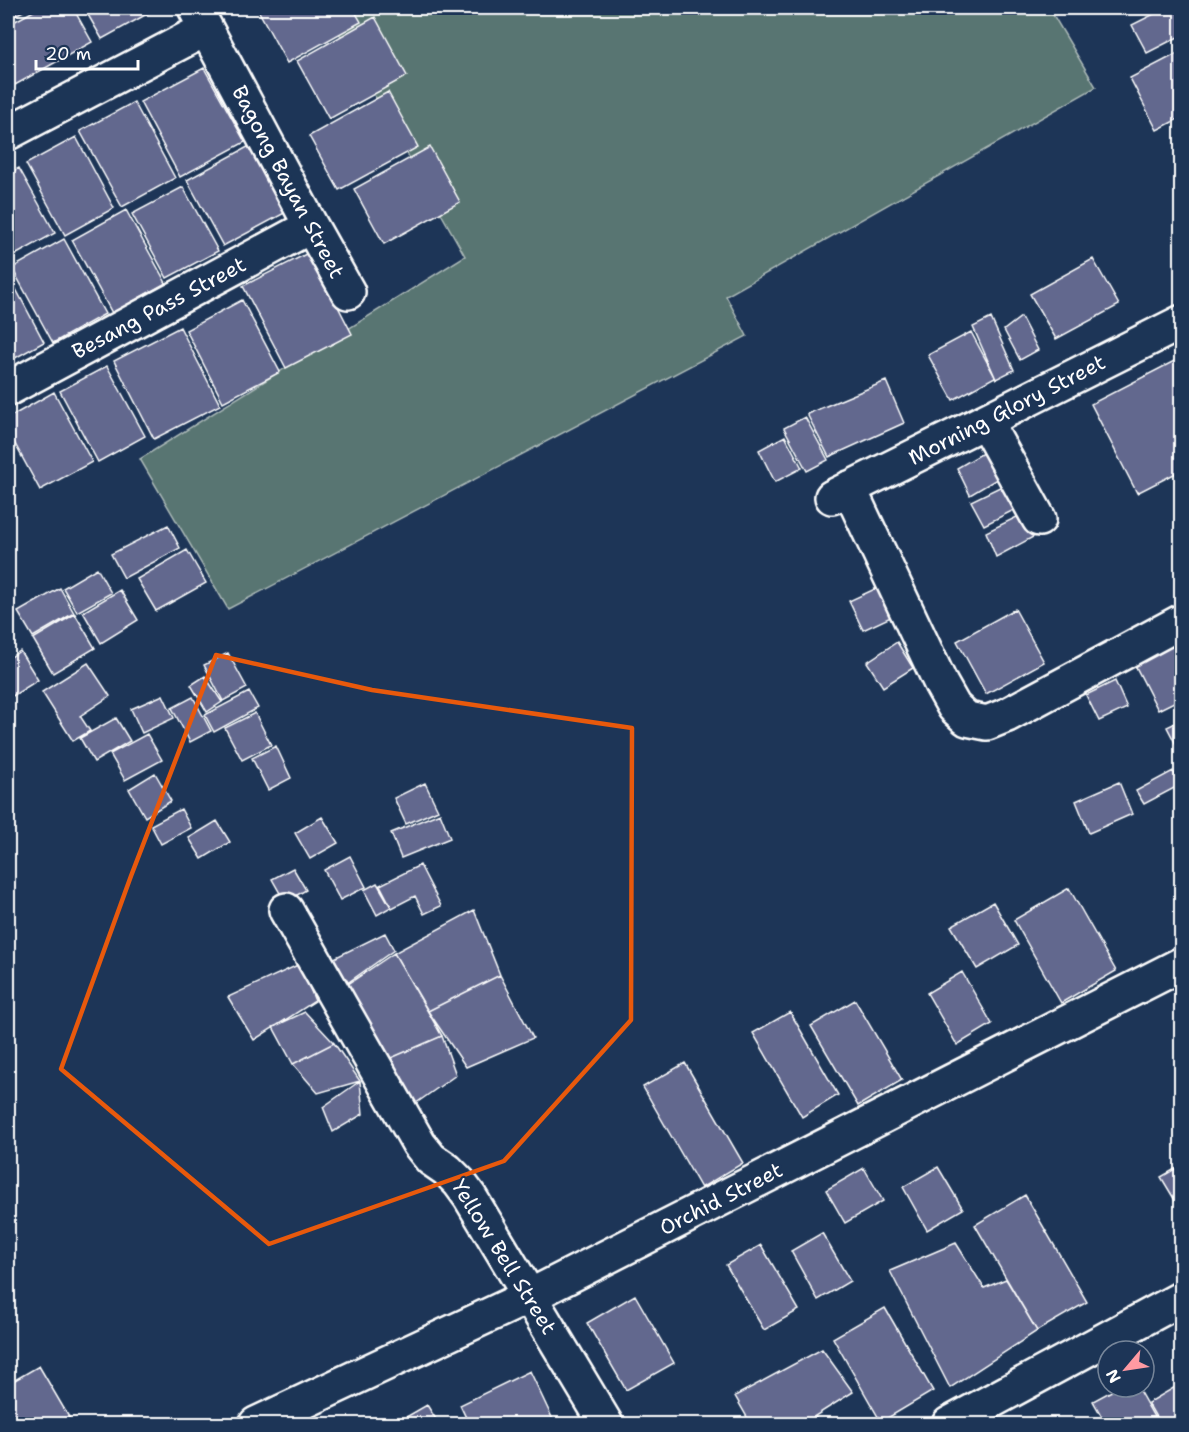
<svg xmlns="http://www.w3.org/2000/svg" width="1189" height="1432" viewBox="0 0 1189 1432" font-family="'Shantell Sans',sans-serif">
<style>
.green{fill:#597572;stroke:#acbab8;stroke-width:1.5}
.building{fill:#62688e;stroke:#fff;stroke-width:1.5}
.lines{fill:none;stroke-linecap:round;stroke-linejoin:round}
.minor-casing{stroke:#fff;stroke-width:38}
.minor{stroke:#1d3557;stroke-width:33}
.marked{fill:none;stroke:#e8590c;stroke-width:4.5;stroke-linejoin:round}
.labels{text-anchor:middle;stroke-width:4.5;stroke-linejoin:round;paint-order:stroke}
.street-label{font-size:21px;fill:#fff;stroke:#1d3557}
</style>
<rect width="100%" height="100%" fill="#1d3557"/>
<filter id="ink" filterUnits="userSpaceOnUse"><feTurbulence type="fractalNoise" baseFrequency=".0167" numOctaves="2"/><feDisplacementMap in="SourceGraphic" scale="12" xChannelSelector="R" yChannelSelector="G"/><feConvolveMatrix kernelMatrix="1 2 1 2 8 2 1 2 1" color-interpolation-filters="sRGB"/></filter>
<g filter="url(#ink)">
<!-- green -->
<path class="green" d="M 325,8 L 1049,8 L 1096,87 L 726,296 L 747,336 L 228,609 L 140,459 L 465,256 Z"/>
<!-- building -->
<path class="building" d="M 8,8 L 29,8 L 8,19 Z
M 39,8 L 73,8 L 92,42 L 15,85 L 8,72 L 8,25 Z
M 84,8 L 158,8 L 102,39 Z
M 257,8 L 353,8 L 361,22 L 287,63 Z
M 1166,8 L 1182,8 L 1182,35 L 1147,53 L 1132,25 Z
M 375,17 L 407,76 L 329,119 L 297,61 Z
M 1182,51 L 1182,117 L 1157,130 L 1130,78 Z
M 204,68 L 245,142 L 180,177 L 140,102 Z
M 388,92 L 418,147 L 339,190 L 309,136 Z
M 134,102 L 175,178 L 122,207 L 80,131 Z
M 76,137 L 114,208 L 65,235 L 26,164 Z
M 255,143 L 292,209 L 223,246 L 187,180 Z
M 430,147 L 460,202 L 384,244 L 354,189 Z
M 19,168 L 55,233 L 8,259 L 8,174 Z
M 183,187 L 218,251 L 167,278 L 132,214 Z
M 126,210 L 166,283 L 112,313 L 72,240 Z
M 64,239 L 105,314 L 53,343 L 12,268 Z
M 310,252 L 352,334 L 286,368 L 243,286 Z
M 1093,259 L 1119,305 L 1056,339 L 1030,294 Z
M 8,274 L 44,342 L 8,362 Z
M 242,300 L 280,372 L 223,402 L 186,330 Z
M 1021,317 L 1038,350 L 1020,360 L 1004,330 Z
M 991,318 L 1014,370 L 996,379 L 973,327 Z
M 180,327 L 220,405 L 154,439 L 114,361 Z
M 971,332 L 995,377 L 953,400 L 928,355 Z
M 1182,357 L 1182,470 L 1137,493 L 1091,404 Z
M 107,366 L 145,436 L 98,462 L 60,391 Z
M 886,381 L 904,423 L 829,457 L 807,414 Z
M 54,392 L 92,462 L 40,490 L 8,431 L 8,418 Z
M 805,417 L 828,460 L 807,471 L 784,428 Z
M 785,436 L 802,468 L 775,482 L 759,450 Z
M 988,450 L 1002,476 L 970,495 L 957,468 Z
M 1008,483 L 1020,507 L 984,525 L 971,501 Z
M 1023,514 L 1035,536 L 996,557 L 986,532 Z
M 168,525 L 180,548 L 124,578 L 111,554 Z
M 187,550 L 206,583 L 156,611 L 137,579 Z
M 97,568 L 111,593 L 77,612 L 63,588 Z
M 60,588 L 74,613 L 33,637 L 18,612 Z
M 877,588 L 891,617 L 863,630 L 849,601 Z
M 120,590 L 138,620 L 101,643 L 83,612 Z
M 1015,609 L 1044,662 L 986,694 L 957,641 Z
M 75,614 L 95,648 L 53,673 L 33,639 Z
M 1182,637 L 1182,698 L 1158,710 L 1133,661 Z
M 897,642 L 913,668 L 883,687 L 867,662 Z
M 20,651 L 38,680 L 8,699 L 8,659 Z
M 228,653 L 247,688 L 223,701 L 204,665 Z
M 88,663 L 110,696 L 80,716 L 90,731 L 73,741 L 42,692 Z
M 205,676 L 222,702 L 207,712 L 191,685 Z
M 1115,681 L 1127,708 L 1099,721 L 1086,695 Z
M 249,692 L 258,708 L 214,732 L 205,715 Z
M 163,695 L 174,718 L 142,733 L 131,709 Z
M 193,697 L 211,731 L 190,742 L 172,708 Z
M 255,713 L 271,745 L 242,760 L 225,728 Z
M 116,718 L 130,741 L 94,762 L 80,738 Z
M 1182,720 L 1182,756 L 1167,727 Z
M 147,734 L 162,760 L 125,780 L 110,754 Z
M 276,746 L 291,778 L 268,790 L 252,758 Z
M 1173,771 L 1180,785 L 1144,804 L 1136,791 Z
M 155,773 L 171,801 L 145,817 L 129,789 Z
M 1119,782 L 1132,814 L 1089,833 L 1076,801 Z
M 425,783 L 438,810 L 406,824 L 394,798 Z
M 181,809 L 191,828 L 161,844 L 151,825 Z
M 440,813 L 450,838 L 401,858 L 391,833 Z
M 322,817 L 338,843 L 310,859 L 295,833 Z
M 217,821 L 230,842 L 202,859 L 189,838 Z
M 350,856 L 366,887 L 340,900 L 324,870 Z
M 420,865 L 441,906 L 424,914 L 415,896 L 392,908 L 380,885 Z
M 293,868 L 306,890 L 285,902 L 272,879 Z
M 377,883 L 391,907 L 377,915 L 364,890 Z
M 1069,888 L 1116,971 L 1061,1003 L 1014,920 Z
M 993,902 L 1018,945 L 977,969 L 951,926 Z
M 474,910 L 500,975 L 428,1011 L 394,953 Z
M 385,933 L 394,950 L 336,991 L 322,964 Z
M 394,953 L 442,1036 L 384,1061 L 341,989 Z
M 300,964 L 315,1001 L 254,1040 L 228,997 Z
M 962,972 L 992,1024 L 957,1045 L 927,993 Z
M 500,975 L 533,1038 L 466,1067 L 428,1011 Z
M 855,1000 L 902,1080 L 858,1106 L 811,1026 Z
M 305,1012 L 334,1043 L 293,1064 L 273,1027 Z
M 790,1012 L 838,1095 L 802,1117 L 753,1033 Z
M 442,1036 L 456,1075 L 412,1106 L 384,1061 Z
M 334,1043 L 360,1081 L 318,1093 L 293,1064 Z
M 685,1063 L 743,1163 L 701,1188 L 643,1087 Z
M 360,1081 L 363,1114 L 333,1132 L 323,1107 Z
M 1182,1165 L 1182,1212 L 1161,1177 Z
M 938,1167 L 963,1209 L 927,1230 L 903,1187 Z
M 864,1168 L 883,1201 L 845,1223 L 826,1190 Z
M 1025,1195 L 1087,1302 L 1037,1331 L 975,1225 Z
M 822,1233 L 850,1281 L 818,1300 L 791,1251 Z
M 956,1243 L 984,1288 L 1006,1279 L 1037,1331 L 950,1388 L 890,1271 Z
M 761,1245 L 799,1310 L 764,1330 L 726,1265 Z
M 635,1295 L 674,1363 L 626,1390 L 587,1323 Z
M 885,1308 L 933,1391 L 881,1422 L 833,1338 Z
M 822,1349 L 853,1392 L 815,1416 L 819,1424 L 751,1424 L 735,1396 Z
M 39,1366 L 73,1424 L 8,1424 L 8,1384 Z
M 530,1371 L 555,1424 L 469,1424 L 460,1405 Z
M 1182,1383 L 1182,1424 L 1160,1424 L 1148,1403 Z
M 1119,1387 L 1137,1387 L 1158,1424 L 1106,1424 L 1093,1401 Z
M 427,1405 L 439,1424 L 394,1424 Z"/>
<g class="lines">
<defs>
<path id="minor" d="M 195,8 L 311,226 L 348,292
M 8,133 L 206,29
M 8,389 L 311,226
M 985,421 L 1039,519
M 849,488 L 941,684 L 954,707 L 967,719 L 987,723 L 1007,715 L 1182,621
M 832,497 L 985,421 L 1182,322
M 286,910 L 419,1144 L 431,1159 L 447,1170 L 459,1182 L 470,1197 L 606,1424
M 256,1424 L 530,1296 L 1182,964
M 949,1424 L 1182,1298"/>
</defs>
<!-- minor casing -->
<use href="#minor" class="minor-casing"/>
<!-- minor -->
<use href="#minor" class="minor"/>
</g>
</g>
<!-- marked area -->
<path class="marked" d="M 216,655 L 372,690 L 632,728 L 631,1020 L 504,1161 L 269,1244 L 61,1069 L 131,876 Z"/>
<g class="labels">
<!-- street labels -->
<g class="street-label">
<text transform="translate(288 182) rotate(62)" y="7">Bagong Bayan Street</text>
<text transform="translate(159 308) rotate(-28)" y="7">Besang Pass Street</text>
<text transform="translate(1007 410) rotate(-27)" y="7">Morning Glory Street</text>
<text transform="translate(721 1199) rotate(-27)" y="7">Orchid Street</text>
<text transform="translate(504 1257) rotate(58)" y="7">Yellow Bell Street</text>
</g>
</g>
<!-- margin -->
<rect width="1189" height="1432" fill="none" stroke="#1d3557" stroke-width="30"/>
<rect x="15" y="15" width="1159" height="1402" fill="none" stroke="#fff" stroke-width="2" filter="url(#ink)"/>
<!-- north arrow -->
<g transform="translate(1126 1369) rotate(241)"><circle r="28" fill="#1d3557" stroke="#77869a" stroke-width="1.5"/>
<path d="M0-4.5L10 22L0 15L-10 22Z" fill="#ff9aa2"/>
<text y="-9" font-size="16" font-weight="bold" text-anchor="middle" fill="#ffffff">N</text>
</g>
<!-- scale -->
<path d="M36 60v9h102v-9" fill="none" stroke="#ffffff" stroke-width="3"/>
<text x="45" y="60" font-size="18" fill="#ffffff" stroke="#1d3557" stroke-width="4.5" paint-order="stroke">20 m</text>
</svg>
